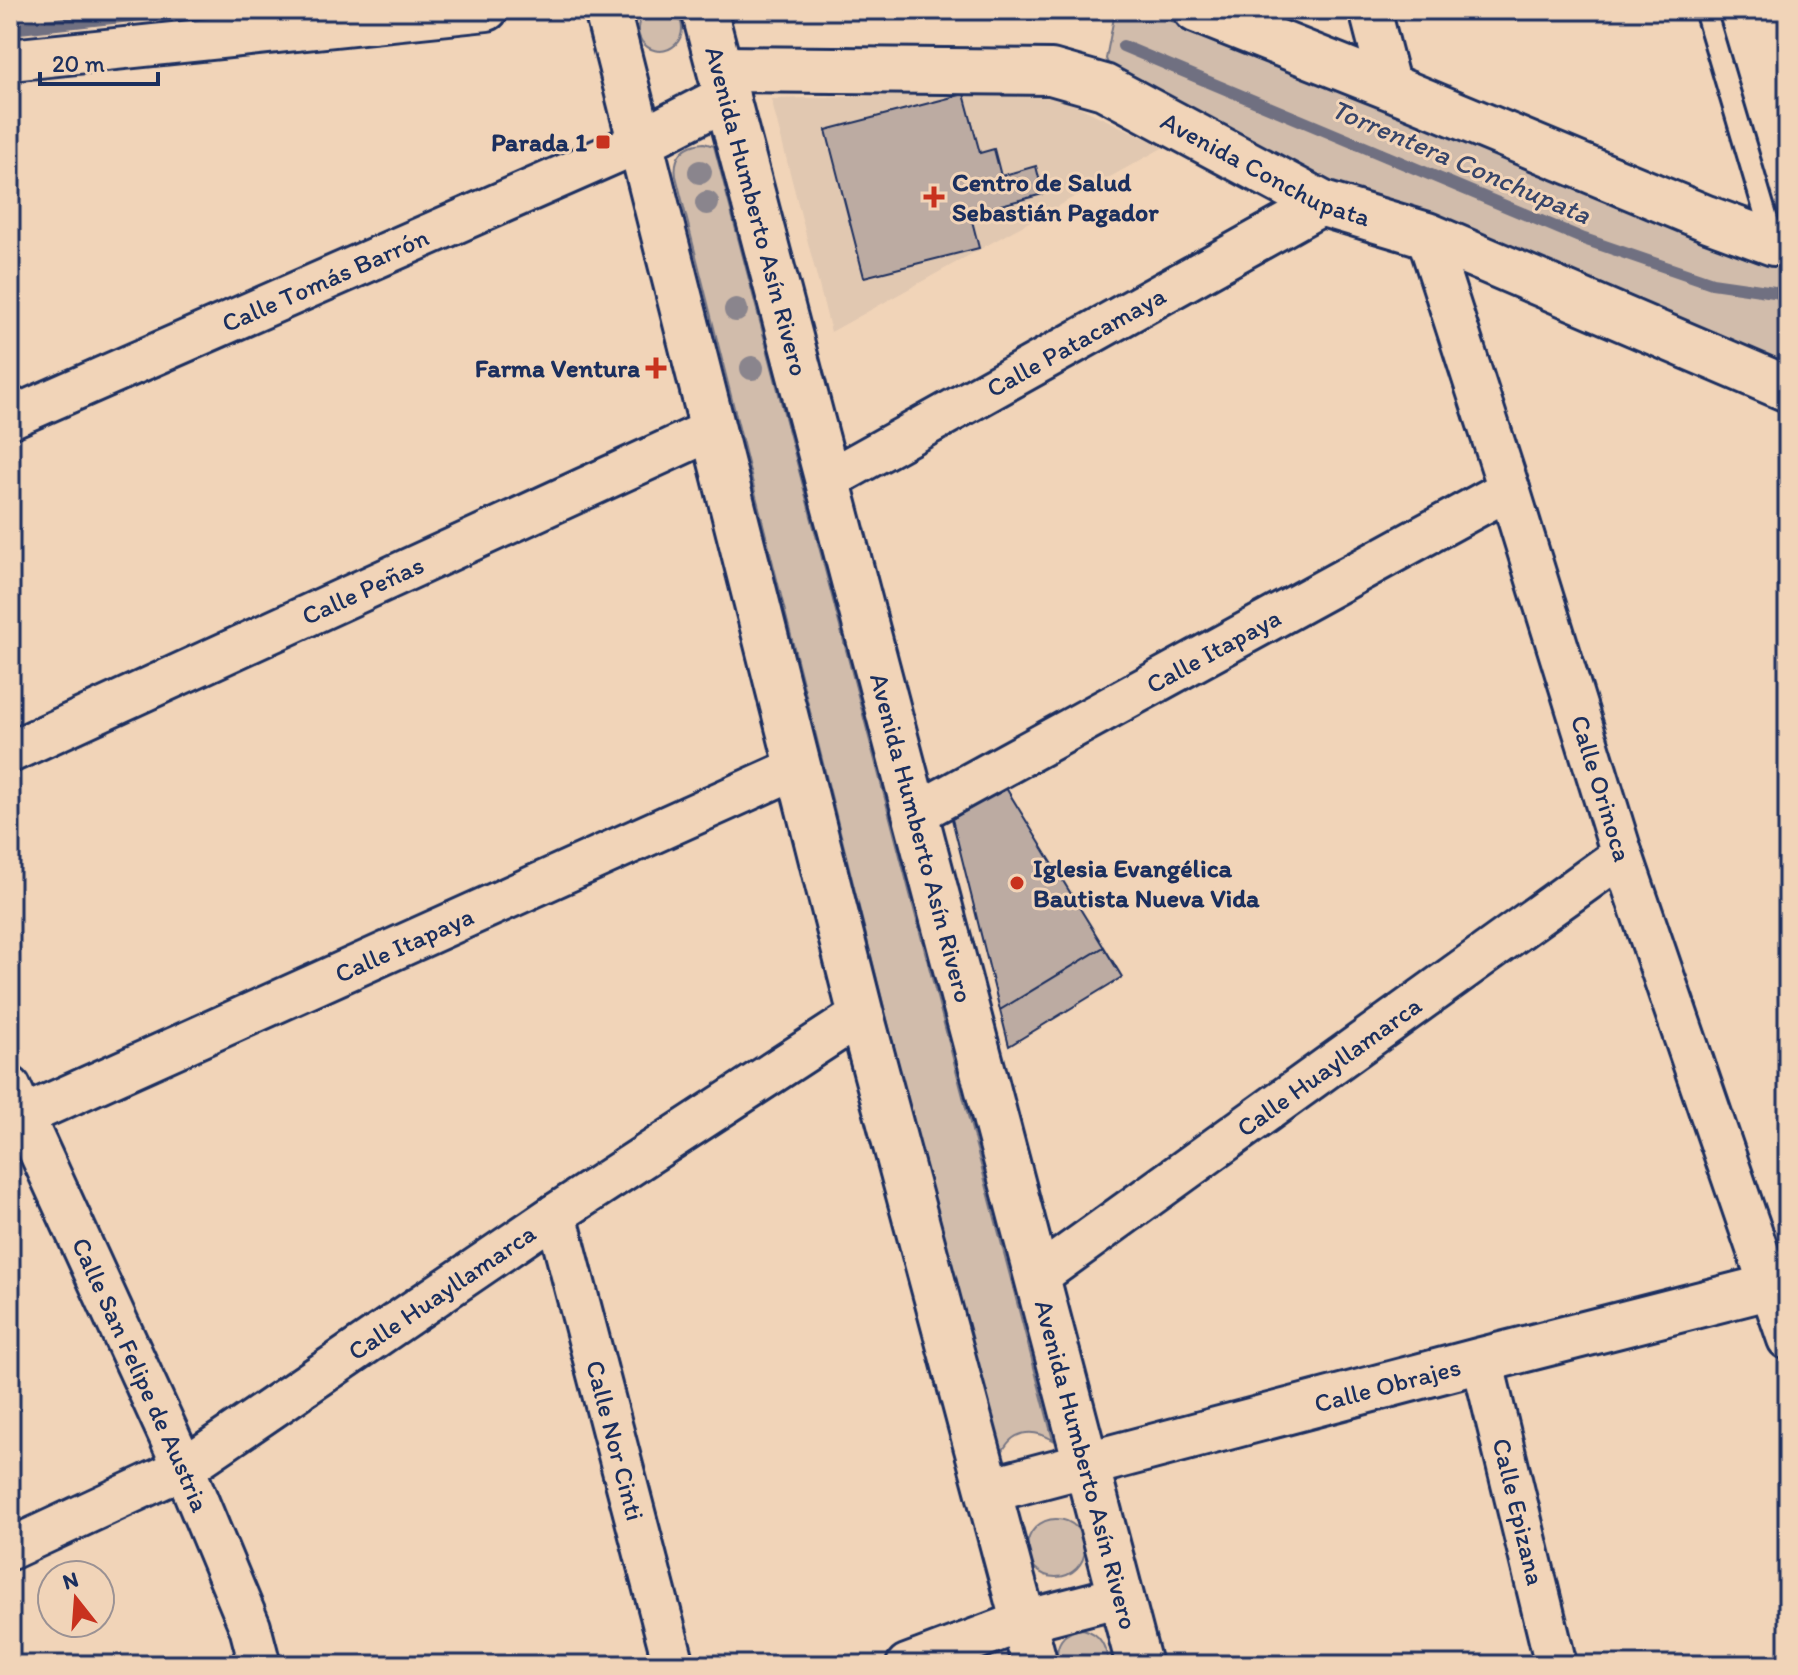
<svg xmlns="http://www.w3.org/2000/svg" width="1798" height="1675" viewBox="0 0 1798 1675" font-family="Itim,sans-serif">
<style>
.built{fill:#e1c8b1}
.green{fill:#d1bcab;stroke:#767684;stroke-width:2}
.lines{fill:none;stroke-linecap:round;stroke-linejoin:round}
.stream{stroke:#707081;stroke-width:12}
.building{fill:#bcaba2;stroke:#1b2f5e;stroke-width:2}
.lane-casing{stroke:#1b2f5e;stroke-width:26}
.street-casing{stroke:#1b2f5e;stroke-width:46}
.secondary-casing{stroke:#1b2f5e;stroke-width:50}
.lane{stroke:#f1d4b8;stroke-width:20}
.street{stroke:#f1d4b8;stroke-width:40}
.secondary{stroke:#f1d4b8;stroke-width:44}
.tree{fill:#8a858d}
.poi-dot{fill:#c8321e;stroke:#f1d4b8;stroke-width:3}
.labels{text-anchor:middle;stroke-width:6;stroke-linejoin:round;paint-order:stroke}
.poi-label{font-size:26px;font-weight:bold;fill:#1b2f5e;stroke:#f1d4b8;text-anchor:end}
.street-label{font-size:26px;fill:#1b2f5e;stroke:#f1d4b8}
.water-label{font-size:28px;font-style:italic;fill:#37456a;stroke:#f1d4b8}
</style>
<rect width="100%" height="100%" fill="#f1d4b8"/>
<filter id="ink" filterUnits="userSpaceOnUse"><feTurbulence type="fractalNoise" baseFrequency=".0125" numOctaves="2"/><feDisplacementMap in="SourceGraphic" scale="16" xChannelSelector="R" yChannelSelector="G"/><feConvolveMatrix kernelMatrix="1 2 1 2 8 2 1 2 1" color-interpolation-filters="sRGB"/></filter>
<g filter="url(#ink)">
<!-- built -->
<path class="built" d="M 964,94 L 1060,98 L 1164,147 L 831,332 L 771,99 Z"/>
<!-- green -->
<path class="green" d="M638 29a22 22 0 1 1 44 0a22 22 0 1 1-44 0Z
M 1125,10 L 1136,10 L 1159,16 L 1788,258 L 1788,373 L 1357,200 L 1113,75 L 1106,59 L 1114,17 Z
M 704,143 L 714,146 L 1053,1440 C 1031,1427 1011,1431 1001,1455 L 922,1159 L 676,176 C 673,156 684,144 704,143 Z
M1027 1548a29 29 0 1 1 58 0a29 29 0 1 1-58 0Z
M 1083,1629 C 1102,1634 1105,1647 1110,1665 L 1058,1665 C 1054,1645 1062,1631 1083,1629 Z"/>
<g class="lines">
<!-- stream -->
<path class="stream" d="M 10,29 L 187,10
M 1123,46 L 1584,239 L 1712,283 L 1788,294"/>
</g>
<!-- building -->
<path class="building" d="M 964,94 L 980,153 L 994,149 L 1001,176 L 1036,166 L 1043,194 L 970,213 L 979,248 L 864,277 L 826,130 Z
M 1006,788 L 1122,977 L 1009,1046 L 952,819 Z
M 1104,947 L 1122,977 L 1009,1046 L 1000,1010 Z"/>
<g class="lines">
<defs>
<path id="lane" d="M 1705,10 L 1774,243"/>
<g id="street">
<path d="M 1370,10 L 1390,87"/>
<path d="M 10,60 L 487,10"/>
<path id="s1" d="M 1427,235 L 1509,489 L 1622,855 L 1788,1339"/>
<path id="s2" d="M 10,418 L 640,142"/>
<path id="s3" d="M 828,480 L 1323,204"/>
<path id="s4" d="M 10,752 L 714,429"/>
<path id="s5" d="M 915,814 L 1509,489"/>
<path id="s6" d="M 10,1087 L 184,1468 L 250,1627 L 260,1665"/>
<path id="s7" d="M 10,1122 L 799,767"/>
<path id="s8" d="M 556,1214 L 674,1665"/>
<path id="s9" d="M 1037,1277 L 1622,855"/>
<path id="s10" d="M 1482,1360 L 1556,1665"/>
<path id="s11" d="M 10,1549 L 184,1468 L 556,1214 L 861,1015"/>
<path d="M 907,1665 L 1024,1621 L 1121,1596"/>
</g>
<g id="secondary">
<path d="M 607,10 L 861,1015 L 1035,1665"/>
<path id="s12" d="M 704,10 L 1139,1665"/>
<path d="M 1196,10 L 1390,87 L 1706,218 L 1774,243 L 1788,243"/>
<path id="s13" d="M 720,69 L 1051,72 L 1104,87 L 1323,204 L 1427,235 L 1788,389"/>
<path d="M 640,142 L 727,97"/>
<path id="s14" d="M 989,1490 L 1482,1360 L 1788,1282"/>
</g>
</defs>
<!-- lane casing -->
<use href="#lane" class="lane-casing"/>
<!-- street casing -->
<use href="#street" class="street-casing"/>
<!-- secondary casing -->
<use href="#secondary" class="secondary-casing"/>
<!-- lane -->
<use href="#lane" class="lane"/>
<!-- street -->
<use href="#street" class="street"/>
<!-- secondary -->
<use href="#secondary" class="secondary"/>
</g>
<!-- trees -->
<g class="tree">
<circle cx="700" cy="172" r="12"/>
<circle cx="707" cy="203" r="12"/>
<circle cx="736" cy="310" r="12"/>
<circle cx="752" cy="368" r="12"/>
</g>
</g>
<!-- markers -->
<g class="poi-dot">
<rect x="595" y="134" width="16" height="16" rx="4"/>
<path d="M930 185h8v8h8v8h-8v8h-8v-8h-8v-8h8z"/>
<path d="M652 356h8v8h8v8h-8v8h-8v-8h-8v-8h8z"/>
<circle cx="1017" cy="883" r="8"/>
</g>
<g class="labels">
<!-- poi labels -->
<g class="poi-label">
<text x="587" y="151">Parada 1</text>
<text x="952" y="191" text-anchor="start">Centro de Salud<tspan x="952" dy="30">Sebastián Pagador</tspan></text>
<text x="640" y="377">Farma Ventura</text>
<text x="1033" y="877" text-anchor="start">Iglesia Evangélica<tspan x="1033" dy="30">Bautista Nueva Vida</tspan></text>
</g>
<!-- street labels -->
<g class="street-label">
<text dy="9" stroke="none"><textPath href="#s13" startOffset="568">Avenida Conchupata</textPath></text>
<text dy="9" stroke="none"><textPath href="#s12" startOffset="208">Avenida Humberto Asín Rivero</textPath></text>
<text dy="9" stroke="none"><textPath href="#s2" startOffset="344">Calle Tomás Barrón</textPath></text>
<text dy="9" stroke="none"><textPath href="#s3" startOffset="284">Calle Patacamaya</textPath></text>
<text dy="9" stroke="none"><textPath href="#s4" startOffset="388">Calle Peñas</textPath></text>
<text dy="9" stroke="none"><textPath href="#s5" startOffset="340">Calle Itapaya</textPath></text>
<text dy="9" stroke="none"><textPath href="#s1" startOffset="580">Calle Orinoca</textPath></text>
<text dy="9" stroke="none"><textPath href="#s12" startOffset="856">Avenida Humberto Asín Rivero</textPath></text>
<text dy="9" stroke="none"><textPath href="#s7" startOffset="432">Calle Itapaya</textPath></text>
<text dy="9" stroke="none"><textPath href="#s9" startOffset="360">Calle Huayllamarca</textPath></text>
<text dy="9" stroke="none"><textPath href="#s11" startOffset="504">Calle Huayllamarca</textPath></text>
<text dy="9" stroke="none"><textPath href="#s6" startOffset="316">Calle San Felipe de Austria</textPath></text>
<text dy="9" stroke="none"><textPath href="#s14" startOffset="412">Calle Obrajes</textPath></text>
<text dy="9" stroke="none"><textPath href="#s8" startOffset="234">Calle Nor Cinti</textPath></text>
<text dy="9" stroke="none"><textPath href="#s12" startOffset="1504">Avenida Humberto Asín Rivero</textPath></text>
<text dy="9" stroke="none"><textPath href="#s10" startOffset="156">Calle Epizana</textPath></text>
</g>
<!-- water labels -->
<g class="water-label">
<text transform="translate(1461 161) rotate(23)" y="10">Torrentera Conchupata</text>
</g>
</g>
<!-- margin -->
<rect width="1798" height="1675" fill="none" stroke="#f1d4b8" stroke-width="40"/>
<rect x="20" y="20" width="1758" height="1635" fill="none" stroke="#1b2f5e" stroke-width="3" filter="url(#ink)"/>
<!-- north arrow -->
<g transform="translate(76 1599) rotate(343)"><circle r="38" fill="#f1d4b8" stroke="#9b9294" stroke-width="2"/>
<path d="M0-6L14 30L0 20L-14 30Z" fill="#c8321e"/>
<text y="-12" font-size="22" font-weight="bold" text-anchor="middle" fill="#1b2f5e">N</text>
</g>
<!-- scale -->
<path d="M40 72v12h118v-12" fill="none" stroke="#1b2f5e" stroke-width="4"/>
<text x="52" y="72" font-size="24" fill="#1b2f5e" stroke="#f1d4b8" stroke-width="6" paint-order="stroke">20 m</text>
</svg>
